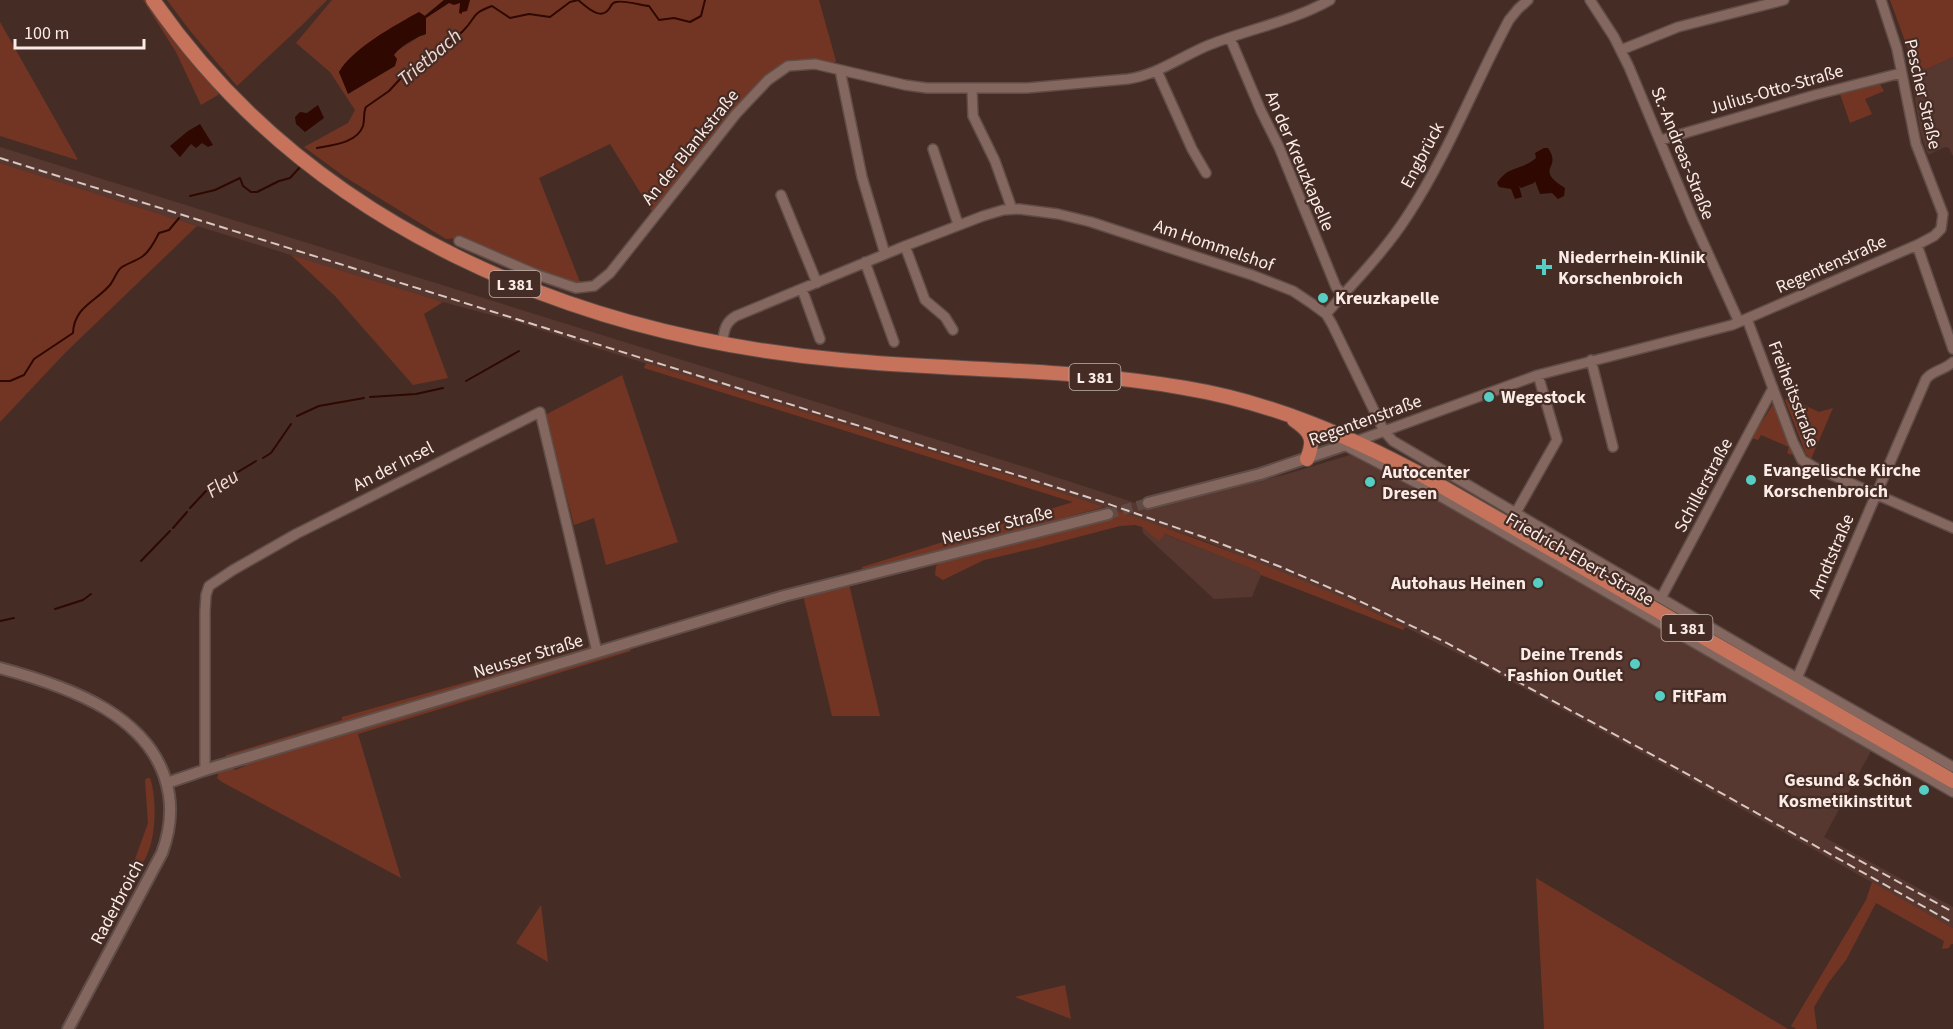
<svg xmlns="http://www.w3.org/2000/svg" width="1953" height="1029" viewBox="0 0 1953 1029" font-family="'Source Sans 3',sans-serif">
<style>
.built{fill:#563830}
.green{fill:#723524}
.water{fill:#2f0801}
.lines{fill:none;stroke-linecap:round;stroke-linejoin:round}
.stream{stroke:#2f0801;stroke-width:2}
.tertiary-tunnel{stroke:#604a43;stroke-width:10;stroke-dasharray:10 5;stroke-linecap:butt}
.minor-casing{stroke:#604d47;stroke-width:12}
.tertiary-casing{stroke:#604d47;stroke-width:14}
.primary-casing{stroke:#604d47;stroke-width:16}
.minor{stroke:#846860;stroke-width:9}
.tertiary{stroke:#846860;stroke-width:10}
.primary{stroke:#c7735b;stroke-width:14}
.rail{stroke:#d8c7c2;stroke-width:2;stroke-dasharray:9 4.5;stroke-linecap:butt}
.poi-dot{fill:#56cec3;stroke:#452d26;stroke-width:2}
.labels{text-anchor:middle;stroke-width:4.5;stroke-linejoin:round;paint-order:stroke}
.shield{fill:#452d26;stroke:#c4b2ac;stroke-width:1.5}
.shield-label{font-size:16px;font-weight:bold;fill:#fbebe6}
.street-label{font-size:18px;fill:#fbebe6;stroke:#452d26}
.poi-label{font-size:18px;font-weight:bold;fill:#fbebe6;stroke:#452d26;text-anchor:start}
.water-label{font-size:20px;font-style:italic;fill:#f2dad3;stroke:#452d26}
</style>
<rect width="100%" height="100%" fill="#452d26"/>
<!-- built -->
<path class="built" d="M 1953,57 L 1953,156 L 1949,148 L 1945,147 L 1928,155 L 1920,131 L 1910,67 L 1927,69 Z
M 0,147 L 1031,469 L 1145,506 L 1284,475 L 1350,455 L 1367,459 L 1790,701 L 1871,751 L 1824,837 L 1953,907 L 1953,928 L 1678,773 L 1483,666 L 1379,614 L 1205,541 L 1027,481 L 590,346 L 517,322 L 443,302 L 197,226 L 0,163 Z
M 1142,527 L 1150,532 L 1164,534 L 1259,571 L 1261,575 L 1252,597 L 1214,599 L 1143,533 Z"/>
<!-- green -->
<path class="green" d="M 143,0 L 148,0 L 220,91 L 218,95 L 201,105 L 176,52 Z
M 167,0 L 327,0 L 301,26 L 237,86 L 191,32 Z
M 332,0 L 444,0 L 424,16 L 339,72 L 348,93 L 395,66 L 394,55 C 400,46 411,44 419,36 L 425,35 L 425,18 L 449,3 L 460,2 L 462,12 L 470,0 L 819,0 L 836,61 L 833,64 C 802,56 787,56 764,78 L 653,213 L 610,144 L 539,178 L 580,282 L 576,285 L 571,285 L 461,238 L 446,239 L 345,177 L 304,147 L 348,123 L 355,110 L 330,72 L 296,43 Z
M 1890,0 L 1953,0 L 1953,57 L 1927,69 L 1910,67 L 1909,52 Z
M 0,22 L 77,158 L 77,160 L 0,136 Z
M 1880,84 L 1884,91 L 1865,99 L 1872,114 L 1850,123 L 1840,94 Z
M 0,163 L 197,226 L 66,352 L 0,422 Z
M 291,255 L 443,302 L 424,314 L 448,378 L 413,385 L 335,296 Z
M 646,363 L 1027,481 L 1104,507 L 993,538 L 862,569 L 862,567 L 1073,502 L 644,368 Z
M 622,375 L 678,542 L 606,565 L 594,518 L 574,525 L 545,415 Z
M 1789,398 L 1819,412 L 1833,408 L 1811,459 L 1806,454 L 1785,400 Z
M 1773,404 L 1793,451 L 1791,455 L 1787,453 L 1789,447 L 1761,435 L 1758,440 L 1752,438 Z
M 1106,507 C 1208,542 1308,579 1405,627 L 1403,630 L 1261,575 L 1258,571 L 1165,534 L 1159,541 L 1142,527 L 1135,525 L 1120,526 L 1036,548 L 984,560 L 943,580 L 935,575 L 936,566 L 941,562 L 1114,516 Z
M 849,584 L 880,716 L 832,716 L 803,595 Z
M 591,642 L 592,644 L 590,650 L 234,757 L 233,755 L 226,757 L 226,755 L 342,720 L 342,717 L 587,648 Z
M 629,647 L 631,651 L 358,734 L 401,878 L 222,782 L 217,778 L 219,771 L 232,767 L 235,770 L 245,766 L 244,763 Z
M 147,778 L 150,778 C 158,800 157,857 135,870 L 134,862 L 148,823 L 145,780 Z
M 1536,878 L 1788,1029 L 1544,1029 Z
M 1872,882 L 1953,928 L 1953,944 L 1951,944 L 1949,948 L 1942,949 L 1944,941 L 1876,903 L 1846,960 L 1829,982 L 1814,1007 L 1817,1029 L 1796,1029 L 1791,1026 L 1866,900 Z
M 541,905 L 548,962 L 516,943 Z
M 1065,985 L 1071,1019 L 1015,997 Z"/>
<!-- water -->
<path class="water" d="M 444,0 L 470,0 L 467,11 L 462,12 L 462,14 L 459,13 L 460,3 L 454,5 L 449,3 L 426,18 L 426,34 C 418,36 399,47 394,55 L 397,59 L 395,66 L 348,94 L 339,72 C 352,49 395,25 419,12 L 425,16 Z
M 318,105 L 324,118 L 305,132 L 296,124 L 295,117 L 300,112 L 307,113 Z
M 200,124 L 213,145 L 208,147 L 202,143 L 196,148 L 191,144 L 180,157 L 170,146 L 188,131 Z
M 1544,148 L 1548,148 C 1563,169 1533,168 1565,188 L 1564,196 L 1558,199 L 1552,193 L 1540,194 L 1535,181 L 1534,183 L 1521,188 L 1519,186 L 1522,197 L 1515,199 L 1511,189 L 1499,187 L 1497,183 C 1509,165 1521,171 1536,158 L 1535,153 Z"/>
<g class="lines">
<!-- stream -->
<path class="stream" d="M 317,148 C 333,145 357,143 363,126 C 365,119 363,113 366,107 L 389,91 L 401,78 L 429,61 L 432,55 C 442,47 454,40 463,31 C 477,17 470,14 492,6 L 510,18 L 529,14 L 550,17 L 570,2 L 578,0 C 587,7 600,21 609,9 C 612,5 611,3 616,2 C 625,0 640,5 649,6 L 659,20 L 674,18 L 690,22 L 701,16 L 705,0
M 190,196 L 215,190 L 240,178 L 243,186 L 251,192 L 257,192 L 279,181 L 290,178 L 301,166
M 0,381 L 10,381 L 24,375 L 34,359 L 73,333 C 74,307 95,302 109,286 C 114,281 116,271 122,267 C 128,263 136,261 143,256 C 150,251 155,241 159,233 L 169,230 L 179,218
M 466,381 L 519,351
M 370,397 L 416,394 L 443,388
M 297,416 L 319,406 L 364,398
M 263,458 L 271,453 L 291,424
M 190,508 L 206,491 L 256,461
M 173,528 L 187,512
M 141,561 L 170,531
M 55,609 L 83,600 L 91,594
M 0,621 L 14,618"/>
<!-- tertiary-tunnel -->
<path class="tertiary-tunnel" d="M 1108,514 L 1148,503"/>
<defs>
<path id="minor" d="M 1590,0 L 1614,37 L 1629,67 L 1692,218 L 1739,322
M 1881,0 L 1897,49 L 1916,144 L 1943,214 L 1941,229
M 1230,38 L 1261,111 L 1279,147 L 1336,287 L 1343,295
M 1621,50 L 1678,27 L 1784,0
M 840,70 L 862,177 L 885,254
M 1157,71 L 1192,149 L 1206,173
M 972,89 L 973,116 L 995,161 L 1012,209
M 1661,140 L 1815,95 L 1901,73
M 933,149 L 958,224
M 781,195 L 817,283
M 459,241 L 535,274 L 576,288 L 594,286 L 610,273 L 736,114 L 768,80 L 788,66 L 815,64 L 905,85 L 927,88 L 1027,88 L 1128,79 C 1157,75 1182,56 1209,45 C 1249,29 1293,21 1330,0
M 1917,245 L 1953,349
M 905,246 L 925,300 L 945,317 L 953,330
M 865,262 L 894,342
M 802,289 L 820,339
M 1326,314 C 1354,282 1385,251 1408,215 C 1448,154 1474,85 1509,20 L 1518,9 L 1528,0
M 1747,319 L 1793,442 L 1802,460 L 1814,467 L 1953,528
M 722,345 C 724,332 724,323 736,316 L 905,246 L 983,216 L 1003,210 L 1019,209 L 1058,214 L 1091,222 L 1252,275 L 1293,291 L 1311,303 L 1326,314 L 1332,324 L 1384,431 L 1393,441 L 1797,678 L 1953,767
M 1591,360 L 1613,447
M 1357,441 L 1538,375 L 1732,325 L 1917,245 L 1934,236 L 1941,229
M 1346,446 L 1426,488 L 1953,792
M 1515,514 L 1557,440 L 1538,375
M 1661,598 L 1773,388
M 1797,678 L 1926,379 C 1933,370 1945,370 1953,362
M 205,770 L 205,611 L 206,595 L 209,586 L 233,570 L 296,534 L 540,412 L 597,652"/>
<path id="tertiary" d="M 1148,503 L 1260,474 L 1357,441
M 0,668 C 67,686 157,716 169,795 C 172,815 169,834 162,853 L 68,1029
M 167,783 L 205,770 L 784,596 L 1108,514"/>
<path id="primary" d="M 153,0 C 310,227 574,336 841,360 C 956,371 1072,368 1185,388 C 1270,402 1347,435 1422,475 L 1953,781
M 1294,420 C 1312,432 1315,440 1307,459"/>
</defs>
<!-- minor casing -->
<use href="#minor" class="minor-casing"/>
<!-- tertiary casing -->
<use href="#tertiary" class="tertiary-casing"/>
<!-- primary casing -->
<use href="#primary" class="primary-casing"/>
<!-- minor -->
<use href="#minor" class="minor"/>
<!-- tertiary -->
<use href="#tertiary" class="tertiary"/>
<!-- primary -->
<use href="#primary" class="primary"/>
<!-- rail -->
<path class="rail" d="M 0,158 L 1100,501 L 1206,538 L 1281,567 L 1351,597 L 1443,641 L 1680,770 L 1953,923
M 1835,847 L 1953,912"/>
</g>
<!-- markers -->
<g class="poi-dot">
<path d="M1541 258h6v6h6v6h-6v6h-6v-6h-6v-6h6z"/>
<circle cx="1323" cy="298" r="6"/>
<circle cx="1489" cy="397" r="6"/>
<circle cx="1751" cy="480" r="6"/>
<circle cx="1370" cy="482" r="6"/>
<circle cx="1538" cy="583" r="6"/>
<circle cx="1635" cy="664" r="6"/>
<circle cx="1660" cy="696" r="6"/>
<circle cx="1924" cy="790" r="6"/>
</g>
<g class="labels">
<!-- shield labels -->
<g class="shield">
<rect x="489.5" y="271" width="51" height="26" rx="4.5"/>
<rect x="1069.5" y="364" width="51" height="26" rx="4.5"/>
<rect x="1661.5" y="615" width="51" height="26" rx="4.5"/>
</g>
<g class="shield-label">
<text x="515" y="290">L 381</text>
<text x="1095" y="383">L 381</text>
<text x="1687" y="634">L 381</text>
</g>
<!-- street labels -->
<g class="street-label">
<text transform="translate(1776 89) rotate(-16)" y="6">Julius-Otto-Straße</text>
<text transform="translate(1923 94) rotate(77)" y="6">Pescher Straße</text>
<text transform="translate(690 147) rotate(-51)" y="6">An der Blankstraße</text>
<text transform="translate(1683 153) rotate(68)" y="6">St.-Andreas-Straße</text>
<text transform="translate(1422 155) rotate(-62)" y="6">Engbrück</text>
<text transform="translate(1300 161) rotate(67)" y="6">An der Kreuzkapelle</text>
<text transform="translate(1214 245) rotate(19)" y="6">Am Hommelshof</text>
<text transform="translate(1831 264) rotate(-24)" y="6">Regentenstraße</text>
<text transform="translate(1794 394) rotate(69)" y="6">Freiheitsstraße</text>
<text transform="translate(1365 420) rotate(-20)" y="6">Regentenstraße</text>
<text transform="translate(393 466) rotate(-27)" y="6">An der Insel</text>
<text transform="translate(1703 485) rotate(-62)" y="6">Schillerstraße</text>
<text transform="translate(997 525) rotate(-14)" y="6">Neusser Straße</text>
<text transform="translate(1831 556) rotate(-67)" y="6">Arndtstraße</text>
<text transform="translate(1580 559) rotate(30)" y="6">Friedrich-Ebert-Straße</text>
<text transform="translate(528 656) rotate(-17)" y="6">Neusser Straße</text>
<text transform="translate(117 902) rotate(-62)" y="6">Raderbroich</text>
</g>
<!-- poi labels -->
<g class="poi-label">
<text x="1558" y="263">Niederrhein-Klinik<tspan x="1558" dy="21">Korschenbroich</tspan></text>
<text x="1335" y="304">Kreuzkapelle</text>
<text x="1501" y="403">Wegestock</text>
<text x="1763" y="476">Evangelische Kirche<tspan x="1763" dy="21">Korschenbroich</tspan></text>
<text x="1382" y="478">Autocenter<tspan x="1382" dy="21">Dresen</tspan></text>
<text x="1526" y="589" text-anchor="end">Autohaus Heinen</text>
<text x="1623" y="660" text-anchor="end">Deine Trends<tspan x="1623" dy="21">Fashion Outlet</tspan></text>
<text x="1672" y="702">FitFam</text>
<text x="1912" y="786" text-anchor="end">Gesund &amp; Schön<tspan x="1912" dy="21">Kosmetikinstitut</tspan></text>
</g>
<!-- water labels -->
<g class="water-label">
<text transform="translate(429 57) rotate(-40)" y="7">Trietbach</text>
<text transform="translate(222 483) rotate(-34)" y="7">Fleu</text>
</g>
</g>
<!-- scale -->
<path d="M15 39v9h129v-9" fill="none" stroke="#fbebe6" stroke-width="3"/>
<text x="24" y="39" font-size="18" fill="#fbebe6" stroke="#452d26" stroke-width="4.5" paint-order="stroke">100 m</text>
</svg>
